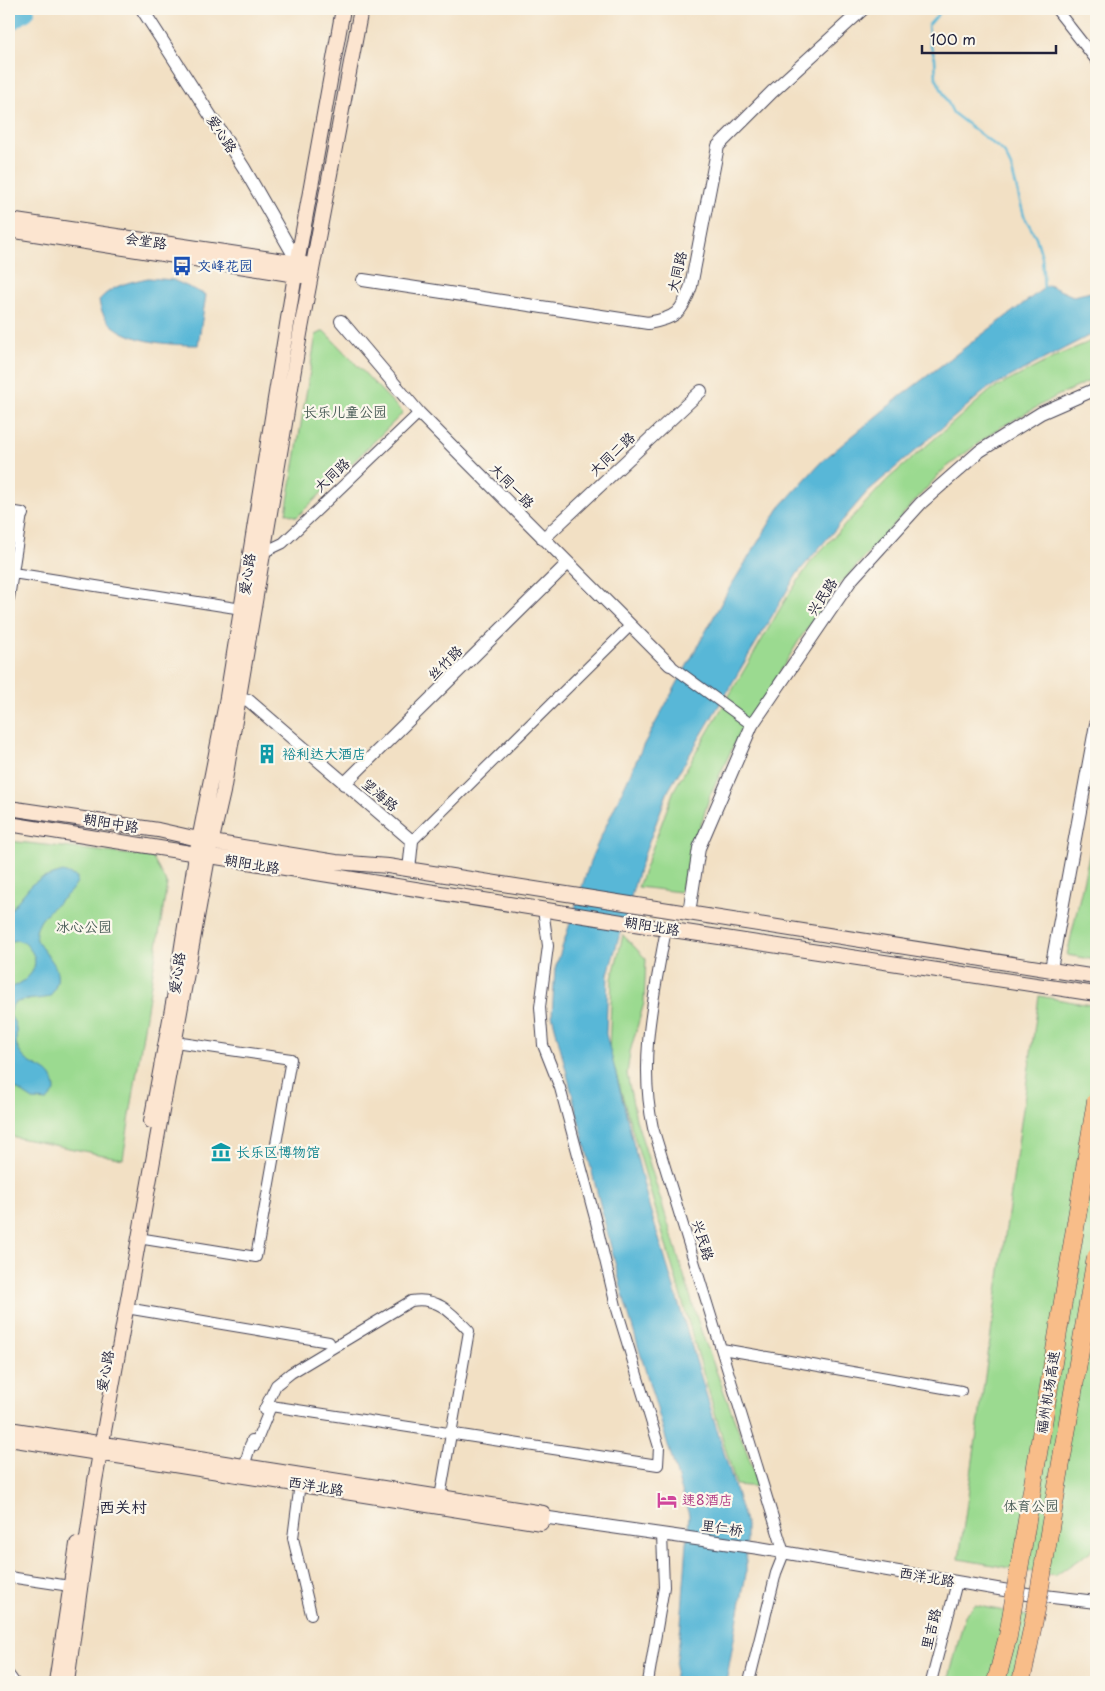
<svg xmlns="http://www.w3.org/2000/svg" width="1105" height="1691" viewBox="0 0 1105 1691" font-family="'Playpen Sans','LXGW WenKai TC',sans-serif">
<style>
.green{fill:#9bda90;stroke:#5e7e66}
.water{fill:#59b7d7;stroke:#3e6c89}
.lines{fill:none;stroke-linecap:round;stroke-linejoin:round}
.stream{stroke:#59b7d7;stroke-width:2.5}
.river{stroke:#59b7d7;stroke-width:16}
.minor-casing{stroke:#413e50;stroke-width:12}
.tertiary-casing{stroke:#413e50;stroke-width:14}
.secondary-casing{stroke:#413e50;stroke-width:16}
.minor{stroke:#fff;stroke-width:10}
.tertiary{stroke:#fff;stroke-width:12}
.secondary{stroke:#fce5d0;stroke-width:14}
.motorway-bridge-casing{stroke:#413e50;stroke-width:19;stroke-linecap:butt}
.motorway-bridge{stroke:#f8bd89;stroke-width:18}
.labels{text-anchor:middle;stroke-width:4.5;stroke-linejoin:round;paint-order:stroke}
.street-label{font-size:14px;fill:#22223b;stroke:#fbf7ec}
.transit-label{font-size:14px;fill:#164399;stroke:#fbf7ec;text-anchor:start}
.park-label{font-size:14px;fill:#465954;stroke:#fbf7ec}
.culture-label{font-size:14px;fill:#0d838f;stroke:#fbf7ec;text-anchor:start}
.hotel-label{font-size:14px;fill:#b23c85;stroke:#fbf7ec;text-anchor:start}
.quarter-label{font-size:16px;fill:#22223b;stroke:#fbf7ec}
</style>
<rect width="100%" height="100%" fill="#fbf7ec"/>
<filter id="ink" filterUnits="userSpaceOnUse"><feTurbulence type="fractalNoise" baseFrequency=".02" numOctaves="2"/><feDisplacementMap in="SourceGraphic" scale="10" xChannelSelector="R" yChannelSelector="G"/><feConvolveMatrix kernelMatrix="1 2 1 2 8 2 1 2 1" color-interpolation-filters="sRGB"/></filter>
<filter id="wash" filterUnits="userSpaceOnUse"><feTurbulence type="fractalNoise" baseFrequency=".0096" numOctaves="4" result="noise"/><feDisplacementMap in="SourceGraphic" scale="20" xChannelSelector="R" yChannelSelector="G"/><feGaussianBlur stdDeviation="1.12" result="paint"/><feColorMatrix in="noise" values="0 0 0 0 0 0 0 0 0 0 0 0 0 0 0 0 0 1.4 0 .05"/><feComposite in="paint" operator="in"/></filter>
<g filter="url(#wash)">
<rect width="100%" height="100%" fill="#f2e0c4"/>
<!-- green -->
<path class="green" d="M 324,331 L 403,413 L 297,517 L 286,513 L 316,335 Z
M 1096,339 L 1096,378 L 1057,396 L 996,430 L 943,470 L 841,583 L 801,637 L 763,700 L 740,732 L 710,795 L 680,892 L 638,887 L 674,790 L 784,602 L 812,560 L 888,479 L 991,390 L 1061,354 Z
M 1096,824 L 1096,960 L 1067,955 Z
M 9,841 L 152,857 L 167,884 L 123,1159 L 9,1136 Z
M 623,935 L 646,959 L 644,1003 L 630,1052 L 627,1074 L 636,1119 L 701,1331 L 760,1487 L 736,1485 L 609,1050 L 612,979 Z
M 1039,996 L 1096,1006 L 1096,1542 L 1095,1548 L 1055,1576 L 959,1559 Z
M 975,1605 L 1032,1617 L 1017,1682 L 948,1682 L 965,1615 Z"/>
<!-- water -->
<path class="water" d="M 148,278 L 173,280 L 206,295 L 198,345 C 166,345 103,342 99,300 C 112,285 130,282 148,278 Z
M 1048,285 L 1073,296 L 1096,291 L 1096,332 L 987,389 L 867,492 L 797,574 L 668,791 L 640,866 L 608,974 L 606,1034 L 649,1206 L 746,1525 L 746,1574 L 726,1682 L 674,1682 L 681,1625 L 689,1515 L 626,1306 L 552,1015 L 555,969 L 592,856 L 644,744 L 729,589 L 779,508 L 821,462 L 902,395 Z
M 63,872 L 77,877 L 77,882 C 67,901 45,907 37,928 C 28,952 75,960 50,997 C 38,1000 24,998 13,1004 L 10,1014 C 11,1018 14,1021 15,1024 C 19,1035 12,1042 21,1054 C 33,1071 55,1065 55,1092 L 47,1101 L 33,1100 L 9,1084 L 9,988 C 21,985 39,972 34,957 C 33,952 28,947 25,943 L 17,940 L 9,942 L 9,912 L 21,897 L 31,885 L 40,879 Z"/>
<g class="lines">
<!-- stream -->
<path class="stream" d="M 943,9 L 928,26 L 930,44 L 935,58 L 936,78 L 953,113 L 1004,152 L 1011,167 L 1024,216 L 1036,237 L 1042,257 L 1044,291"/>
<!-- river -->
<path class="river" d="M 9,24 L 27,12"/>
</g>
</g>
<g filter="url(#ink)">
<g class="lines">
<defs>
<path id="minor" d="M 1056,9 L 1096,60
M 262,553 L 283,543 L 419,413
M 13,573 L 242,609
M 9,598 L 22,514
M 670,665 L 752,725
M 412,841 L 630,626
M 666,929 C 654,996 638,1060 653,1128 L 784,1553 L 776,1573 L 749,1682
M 138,1238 L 256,1257 L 291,1059 L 175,1042
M 126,1308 L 329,1342
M 722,1349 L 961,1391
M 264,1410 L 276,1385 L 291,1373 L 411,1301 C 437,1296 452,1313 469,1331 L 440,1497
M 250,1445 L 255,1445 L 271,1406 L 658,1465 L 659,1447 L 616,1306 L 595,1218 L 560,1088 L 543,1045 L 540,1007 L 548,946 L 543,909
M 244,1467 L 252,1440
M 300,1483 L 293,1538 L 311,1614
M 9,1577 L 70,1586
M 9,1675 L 14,1682
M 648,1682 L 664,1587 L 662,1535
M 931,1682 L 957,1582"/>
<path id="tertiary" d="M 142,9 L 244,168 L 300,266
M 363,280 L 648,323 C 676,318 682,313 691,286 L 718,146 L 772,92 L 863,9
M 341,321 L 419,413 L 670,665
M 9,512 L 22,514
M 543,539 L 701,391
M 238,698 L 248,700 L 412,841 L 409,870
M 344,784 L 567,564
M 689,913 L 699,848 L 752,725 L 851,580 L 921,503 L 980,451 L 1041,413 L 1096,389
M 1051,969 L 1096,724
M 542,1517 L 759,1548 L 1027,1594 L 1096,1602"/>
<path id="secondary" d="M 9,220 L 305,264
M 9,230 L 302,276
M 9,808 L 158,830 L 212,842 L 336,862 L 388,866 L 1096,977
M 9,824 L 666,929 L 1096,994
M 151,1121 L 174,998 L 196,855 L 226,703 L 295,275 L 343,9
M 9,1429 L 543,1513 L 541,1523 L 9,1439
M 56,1682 L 77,1544
M 67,1682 L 95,1481 L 208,857 L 223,792 L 300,334 L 361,9"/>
</defs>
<!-- minor casing -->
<use href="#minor" class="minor-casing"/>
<!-- tertiary casing -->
<use href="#tertiary" class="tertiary-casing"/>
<!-- secondary casing -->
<use href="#secondary" class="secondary-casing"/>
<!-- minor -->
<use href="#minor" class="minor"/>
<!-- tertiary -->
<use href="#tertiary" class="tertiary"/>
<!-- secondary -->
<use href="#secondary" class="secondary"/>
<defs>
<path id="motorway-bridge" d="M 996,1682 L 1008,1636 L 1096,1101
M 1021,1682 L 1036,1610 L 1096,1257"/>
</defs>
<!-- motorway-bridge casing -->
<use href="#motorway-bridge" class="motorway-bridge-casing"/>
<!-- motorway-bridge -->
<use href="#motorway-bridge" class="motorway-bridge"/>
</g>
</g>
<!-- icons -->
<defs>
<symbol id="bus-bare" viewBox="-9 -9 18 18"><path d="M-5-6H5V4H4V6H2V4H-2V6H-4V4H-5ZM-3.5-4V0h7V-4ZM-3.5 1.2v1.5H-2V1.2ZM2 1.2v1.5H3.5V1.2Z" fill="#1a4fb4" stroke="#fbf7ec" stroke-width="2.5" paint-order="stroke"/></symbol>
<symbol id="building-bare" viewBox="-9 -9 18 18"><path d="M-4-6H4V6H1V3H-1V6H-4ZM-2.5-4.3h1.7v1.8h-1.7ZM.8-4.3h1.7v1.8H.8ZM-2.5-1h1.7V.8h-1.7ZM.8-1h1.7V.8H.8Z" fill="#0f9aa8" stroke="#fbf7ec" stroke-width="2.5" paint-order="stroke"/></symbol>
<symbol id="museum-bare" viewBox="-9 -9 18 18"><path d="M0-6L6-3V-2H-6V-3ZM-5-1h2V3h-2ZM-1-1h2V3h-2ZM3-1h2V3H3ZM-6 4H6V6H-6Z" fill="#0f9aa8" stroke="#fbf7ec" stroke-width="2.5" paint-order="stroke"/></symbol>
<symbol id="hotel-bare" viewBox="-9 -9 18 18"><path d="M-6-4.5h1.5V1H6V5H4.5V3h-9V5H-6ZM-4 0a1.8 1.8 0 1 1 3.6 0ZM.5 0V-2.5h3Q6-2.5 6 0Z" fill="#d1479c" stroke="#fbf7ec" stroke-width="2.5" paint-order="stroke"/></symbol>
</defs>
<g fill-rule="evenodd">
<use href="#bus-bare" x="168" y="252" width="28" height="28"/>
<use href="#building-bare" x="253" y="740" width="28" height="28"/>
<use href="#museum-bare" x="207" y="1138" width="28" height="28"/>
<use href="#hotel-bare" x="653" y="1486" width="28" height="28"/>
</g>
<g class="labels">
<!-- street labels -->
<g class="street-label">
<text transform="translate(222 134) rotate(57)" y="5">爱心路</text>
<text transform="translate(146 241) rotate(8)" y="5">会堂路</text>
<text transform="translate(677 272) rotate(-77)" y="5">大同路</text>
<text transform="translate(612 454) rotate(-43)" y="5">大同二路</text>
<text transform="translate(332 475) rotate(-43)" y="5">大同路</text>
<text transform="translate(512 486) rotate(46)" y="5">大同一路</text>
<text transform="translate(247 574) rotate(-81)" y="5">爱心路</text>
<text transform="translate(822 597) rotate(-56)" y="5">兴民路</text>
<text transform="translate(445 663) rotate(-45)" y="5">丝竹路</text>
<text transform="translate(380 795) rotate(40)" y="5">望海路</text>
<text transform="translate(111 823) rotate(9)" y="5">朝阳中路</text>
<text transform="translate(252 864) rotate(9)" y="5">朝阳北路</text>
<text transform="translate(652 926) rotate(9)" y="5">朝阳北路</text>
<text transform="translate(177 973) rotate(-82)" y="5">爱心路</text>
<text transform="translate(703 1240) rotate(73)" y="5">兴民路</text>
<text transform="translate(105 1371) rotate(-80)" y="5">爱心路</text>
<text transform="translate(1048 1392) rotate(-81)" y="5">福州机场高速</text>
<text transform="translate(316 1486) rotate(9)" y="5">西洋北路</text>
<text transform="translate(722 1528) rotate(8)" y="5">里仁桥</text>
<text transform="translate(927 1577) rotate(10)" y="5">西洋北路</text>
<text transform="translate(931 1629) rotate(-76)" y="5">里吉路</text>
</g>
<!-- transit labels -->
<g class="transit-label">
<text x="197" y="271">文峰花园</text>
</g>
<!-- park labels -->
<g class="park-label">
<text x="345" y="417">长乐儿童公园</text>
<text x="84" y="932">冰心公园</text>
<text x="1031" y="1511">体育公园</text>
</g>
<!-- culture labels -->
<g class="culture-label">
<text x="282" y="759">裕利达大酒店</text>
<text x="236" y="1157">长乐区博物馆</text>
</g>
<!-- hotel labels -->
<g class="hotel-label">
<text x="682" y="1505">速8酒店</text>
</g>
<!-- quarter labels -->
<g class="quarter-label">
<text x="123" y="1513">西关村</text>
</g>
</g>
<!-- margin -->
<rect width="1105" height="1691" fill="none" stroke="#fbf7ec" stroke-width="30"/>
<!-- scale -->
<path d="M922 45v8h134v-8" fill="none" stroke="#22223b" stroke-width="2.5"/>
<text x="930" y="45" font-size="15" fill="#22223b" stroke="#fbf7ec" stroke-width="4" paint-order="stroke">100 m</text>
</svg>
